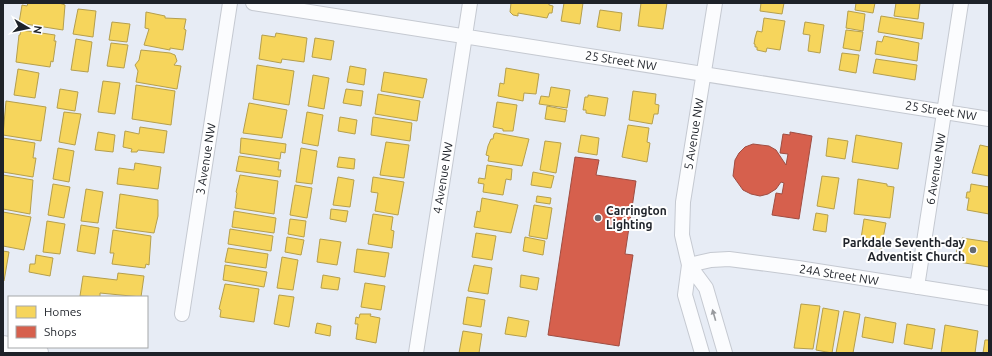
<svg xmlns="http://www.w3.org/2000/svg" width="992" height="356" viewBox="0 0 992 356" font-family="Ubuntu,sans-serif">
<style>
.homes{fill:#f6d55c;stroke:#b59f4d}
.shops{fill:#d6604d;stroke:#9f4d42}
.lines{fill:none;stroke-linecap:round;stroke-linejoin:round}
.minor-casing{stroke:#c5c9d1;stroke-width:16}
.trunk-casing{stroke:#c5c9d1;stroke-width:24}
.minor{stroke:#fbfcfe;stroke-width:14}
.trunk{stroke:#fbfcfe;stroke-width:22}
.oneway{fill:#989a9e}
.poi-dot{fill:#646970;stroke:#fff;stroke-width:1.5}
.labels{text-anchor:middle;stroke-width:4;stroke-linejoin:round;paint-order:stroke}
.street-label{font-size:12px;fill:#1e2229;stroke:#fff}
.poi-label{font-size:12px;font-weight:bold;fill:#1e2229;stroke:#fff;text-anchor:start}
</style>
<rect width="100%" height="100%" fill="#e7ecf5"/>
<!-- homes -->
<path class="homes" d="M 28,3 L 59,3 L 65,5 L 63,30 L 19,23 L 22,5 L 27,6 Z
M 511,3 L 549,3 L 549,5 L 553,6 L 552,13 L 549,13 L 547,18 L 518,13 L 518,16 L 513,15 L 510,12 Z
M 564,3 L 583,3 L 580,24 L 561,21 Z
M 641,3 L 667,3 L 663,29 L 638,26 Z
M 761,3 L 784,3 L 782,14 L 760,11 Z
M 856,3 L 875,3 L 873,13 L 855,10 Z
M 896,3 L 920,3 L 918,19 L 894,16 Z
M 78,9 L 96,11 L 93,37 L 73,34 Z
M 600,10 L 622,13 L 620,31 L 597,27 Z
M 848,11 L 865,14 L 863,31 L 846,28 Z
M 146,12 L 165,16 L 165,18 L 186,19 L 184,29 L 186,30 L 183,50 L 170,48 L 170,50 L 144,45 L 149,29 L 145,28 Z
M 881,16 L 924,23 L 922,39 L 878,32 Z
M 764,18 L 785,21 L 780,50 L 767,48 L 766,52 L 757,50 L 757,47 L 755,47 L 755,44 L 754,44 L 755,38 L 757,31 L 762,32 Z
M 112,22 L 130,24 L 127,42 L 109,40 Z
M 805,22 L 824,25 L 820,53 L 808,51 L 810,35 L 803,34 Z
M 21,30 L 55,35 L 54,41 L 56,41 L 53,62 L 51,61 L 50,67 L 16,62 L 19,35 L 20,35 Z
M 846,30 L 863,32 L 860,51 L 843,48 Z
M 276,33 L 307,38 L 304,62 L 282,59 L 281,63 L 259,59 L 262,35 L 275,37 Z
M 884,36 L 919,43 L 917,61 L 875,54 L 877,41 L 882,42 Z
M 315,38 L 334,41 L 331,60 L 312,57 Z
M 76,39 L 92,42 L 88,72 L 71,70 Z
M 111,43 L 128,45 L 124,68 L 107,66 Z
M 141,50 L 170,53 L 175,55 L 177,61 L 174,65 L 181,66 L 177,89 L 136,82 L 138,71 L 135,65 L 139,60 Z
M 842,53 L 859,55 L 856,73 L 839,70 Z
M 876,59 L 917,65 L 915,80 L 873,73 Z
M 257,65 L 294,71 L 289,105 L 253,99 Z
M 350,66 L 366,69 L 364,85 L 347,82 Z
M 506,68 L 539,74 L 536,94 L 524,93 L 523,101 L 498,96 L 500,83 L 504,84 Z
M 18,69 L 39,73 L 35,98 L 14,95 Z
M 384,72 L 427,79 L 423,98 L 381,91 Z
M 313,75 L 329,78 L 324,109 L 308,106 Z
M 103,81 L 120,83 L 115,114 L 98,112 Z
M 136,85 L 175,91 L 171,125 L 132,119 Z
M 551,87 L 570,90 L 567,108 L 539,104 L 541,96 L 549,97 Z
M 60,89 L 78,92 L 75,111 L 57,108 Z
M 346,89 L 363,91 L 361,106 L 343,103 Z
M 633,91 L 656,94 L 655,104 L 659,105 L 658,114 L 654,114 L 652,124 L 629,120 Z
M 378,94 L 420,101 L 417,121 L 375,114 Z
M 588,95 L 608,98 L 605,116 L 586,113 L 586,110 L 583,110 L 585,97 L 588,97 Z
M 6,101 L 46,107 L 41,141 L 3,135 Z
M 497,102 L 517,105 L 513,131 L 503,131 L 503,129 L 493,127 Z
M 249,103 L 287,110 L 282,138 L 243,133 Z
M 547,106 L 567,110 L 565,122 L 545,119 Z
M 64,112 L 81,114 L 75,145 L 59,142 Z
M 307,112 L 323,115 L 318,146 L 302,143 Z
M 340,117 L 357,120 L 355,134 L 338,131 Z
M 373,117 L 412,123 L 410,141 L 371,135 Z
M 628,125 L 649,128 L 647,142 L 650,143 L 647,162 L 622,157 Z
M 140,127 L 167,131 L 164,153 L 138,150 L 137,152 L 131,152 L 132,149 L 123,147 L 125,131 L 139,134 Z
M 98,132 L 115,135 L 113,152 L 95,150 Z
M 496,133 L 529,139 L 522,166 L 488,161 L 489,156 L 486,155 L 488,146 L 491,139 L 493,139 L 494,134 Z
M 581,135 L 599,138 L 597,155 L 578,152 Z
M 856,135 L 902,143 L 898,169 L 852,162 Z
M 3,138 L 35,143 L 33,158 L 36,158 L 33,177 L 3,172 Z
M 241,138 L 286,144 L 285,153 L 281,152 L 280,159 L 240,153 Z
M 828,138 L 848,141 L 845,159 L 826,156 Z
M 545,141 L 561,143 L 556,173 L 540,170 Z
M 386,142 L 409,145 L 404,178 L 380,175 Z
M 980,145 L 989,147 L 989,176 L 972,173 Z
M 58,148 L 74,151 L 69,182 L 53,179 Z
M 301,148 L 317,151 L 312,184 L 296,182 Z
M 239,156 L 279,162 L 278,170 L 281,170 L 280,177 L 236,171 Z
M 339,157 L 355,159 L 354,169 L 337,167 Z
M 135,163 L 161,167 L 158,189 L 117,184 L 119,168 L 134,170 Z
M 487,165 L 512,169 L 511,180 L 506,179 L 503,195 L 483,192 L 484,184 L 478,183 L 479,178 L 485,179 Z
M 533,172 L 554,176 L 551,188 L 531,185 Z
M 3,175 L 33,180 L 30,214 L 3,209 Z
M 240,175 L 278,181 L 274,214 L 235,208 L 237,193 L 236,192 Z
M 822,176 L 839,178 L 834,209 L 817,206 Z
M 338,177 L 354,180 L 350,207 L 333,205 Z
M 373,177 L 404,182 L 398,215 L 375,211 L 378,193 L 371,192 Z
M 858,179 L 887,184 L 887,186 L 894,187 L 890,218 L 854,214 Z
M 53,184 L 70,187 L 64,218 L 48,215 Z
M 971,184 L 989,187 L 989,214 L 967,210 L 969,198 L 966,198 L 967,192 L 970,192 Z
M 295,185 L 312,188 L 307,218 L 290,215 Z
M 86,189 L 103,192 L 98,223 L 81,221 Z
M 120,194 L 158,200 L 158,216 L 154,233 L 116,228 Z
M 537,196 L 551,198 L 550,204 L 536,202 Z
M 482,198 L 518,205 L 511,233 L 474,227 L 477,211 L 480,212 Z
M 534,205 L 552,208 L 547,239 L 529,236 Z
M 331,209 L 348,211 L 346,222 L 330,219 Z
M 234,211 L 276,218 L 274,233 L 232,227 Z
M 3,212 L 31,217 L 24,250 L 3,246 Z
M 816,213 L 828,215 L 826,232 L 813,230 Z
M 373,214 L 393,217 L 391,230 L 394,231 L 392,248 L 368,244 Z
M 290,219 L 306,221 L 304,237 L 288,234 Z
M 864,219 L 886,223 L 881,249 L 860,245 Z
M 47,221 L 65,224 L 60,254 L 43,252 Z
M 81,225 L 99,228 L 95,254 L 77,251 Z
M 230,229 L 273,236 L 271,251 L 228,244 Z
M 113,230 L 151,236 L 149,265 L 146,264 L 145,268 L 112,264 L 114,253 L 110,253 Z
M 476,233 L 496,236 L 492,260 L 472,257 Z
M 287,237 L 304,240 L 301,255 L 285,252 Z
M 525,237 L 545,241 L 543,255 L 523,251 Z
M 962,238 L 989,242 L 989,267 L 959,262 L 960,256 L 956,255 L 958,245 L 961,245 Z
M 320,239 L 341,242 L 337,265 L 317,262 Z
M 228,248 L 268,254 L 266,268 L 225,262 Z
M 357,249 L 389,253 L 385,277 L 354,272 Z
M 3,251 L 9,252 L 4,281 L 3,281 Z
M 36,255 L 53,258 L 50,276 L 29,272 L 30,264 L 35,264 Z
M 282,257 L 298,260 L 293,290 L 277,288 Z
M 225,265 L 267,272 L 264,287 L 223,280 Z
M 474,265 L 492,268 L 488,294 L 468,291 Z
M 118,273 L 144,276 L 141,297 L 100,293 L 100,297 L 80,296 L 83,276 L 117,280 Z
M 323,275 L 340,278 L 338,290 L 321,288 Z
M 521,275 L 539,278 L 537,290 L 520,287 Z
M 365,283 L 385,286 L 381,310 L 361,307 Z
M 225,284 L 259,289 L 254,322 L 220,317 L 221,310 L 219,309 Z
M 279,295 L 294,297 L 289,327 L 274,324 Z
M 467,297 L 485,300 L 481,327 L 463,324 Z
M 801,304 L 820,306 L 813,349 L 794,348 Z
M 823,308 L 839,311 L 832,353 L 816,350 Z
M 844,311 L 860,314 L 853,353 L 836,353 Z
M 360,314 L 371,314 L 370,316 L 380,318 L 376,343 L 356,339 L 358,324 L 355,324 L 356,317 L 359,318 Z
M 508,317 L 529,321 L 526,337 L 505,334 Z
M 865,317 L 896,323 L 893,343 L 862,337 Z
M 317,323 L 331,326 L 330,336 L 315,333 Z
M 907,324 L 935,329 L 932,349 L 904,344 Z
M 945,325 L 978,331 L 975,353 L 941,353 Z
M 463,331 L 482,334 L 479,353 L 459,353 Z
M 985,340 L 989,340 L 989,353 L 983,353 Z"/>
<!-- shops -->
<path class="shops" d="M 790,132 L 812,136 L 799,219 L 772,215 L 776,193 L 782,194 L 784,183 L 781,182 L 776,189 L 768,194 L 760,196 L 751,194 L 743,190 L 733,176 L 735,160 L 739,153 L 745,147 L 753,144 L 769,146 L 776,150 L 786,165 L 788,154 L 780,153 L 783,134 L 790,135 Z
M 575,157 L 599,160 L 596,175 L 636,181 L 625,254 L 633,255 L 619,346 L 548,335 Z"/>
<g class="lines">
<defs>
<path id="minor" d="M 253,3 L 989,119
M 715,3 L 683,202 L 682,235 L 689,265 L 706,288 L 725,353
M 689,265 L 711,260 L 729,259 L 798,268 L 989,298
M 689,265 L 685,295 L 702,353
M 917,287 L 961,3
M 182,314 L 230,3
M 416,353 L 470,3"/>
<path id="trunk" d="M 3,347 L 37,353"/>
</defs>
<!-- minor casing -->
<use href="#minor" class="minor-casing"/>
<!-- trunk casing -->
<use href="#trunk" class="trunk-casing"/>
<!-- minor -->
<use href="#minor" class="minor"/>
<!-- trunk -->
<use href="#trunk" class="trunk"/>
</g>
<!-- one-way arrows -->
<defs><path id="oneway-solid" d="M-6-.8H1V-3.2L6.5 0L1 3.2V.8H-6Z"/></defs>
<use class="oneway" href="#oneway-solid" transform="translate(714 315) rotate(-106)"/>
<!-- markers -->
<g class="poi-dot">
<circle cx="598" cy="218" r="4"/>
<circle cx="973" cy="250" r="4"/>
</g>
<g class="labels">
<!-- street labels -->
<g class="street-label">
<text transform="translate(621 61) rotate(9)" y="4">25 Street NW</text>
<text transform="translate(941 111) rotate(9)" y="4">25 Street NW</text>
<text transform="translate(694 134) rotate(-81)" y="4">5 Avenue NW</text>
<text transform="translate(206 159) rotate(-81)" y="4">3 Avenue NW</text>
<text transform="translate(936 169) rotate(-81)" y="4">6 Avenue NW</text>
<text transform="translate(443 178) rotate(-81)" y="4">4 Avenue NW</text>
<text transform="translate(839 275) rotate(9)" y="4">24A Street NW</text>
</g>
<!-- poi labels -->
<g class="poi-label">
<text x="606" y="215">Carrington<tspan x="606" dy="14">Lighting</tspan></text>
<text x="965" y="247" text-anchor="end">Parkdale Seventh-day<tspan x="965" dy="14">Adventist Church</tspan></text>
</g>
</g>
<!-- border -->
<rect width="992" height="356" fill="none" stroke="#1e2229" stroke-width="8"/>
<!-- legend -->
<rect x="8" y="296" width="140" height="52" fill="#ffffff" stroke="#a5a7a9"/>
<rect x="16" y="306" width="20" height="12" fill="#f6d55c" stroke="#a5a7a9"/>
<text x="44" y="316" font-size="12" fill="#1e2229">Homes</text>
<rect x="16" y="326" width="20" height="12" fill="#d6604d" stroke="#a5a7a9"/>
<text x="44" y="336" font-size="12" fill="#1e2229">Shops</text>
<!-- north arrow -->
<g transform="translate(28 28) rotate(99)" stroke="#ffffff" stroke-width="3" paint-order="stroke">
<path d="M0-3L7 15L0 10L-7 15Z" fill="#1e2229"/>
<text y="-6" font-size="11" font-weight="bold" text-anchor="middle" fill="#1e2229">N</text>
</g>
</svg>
